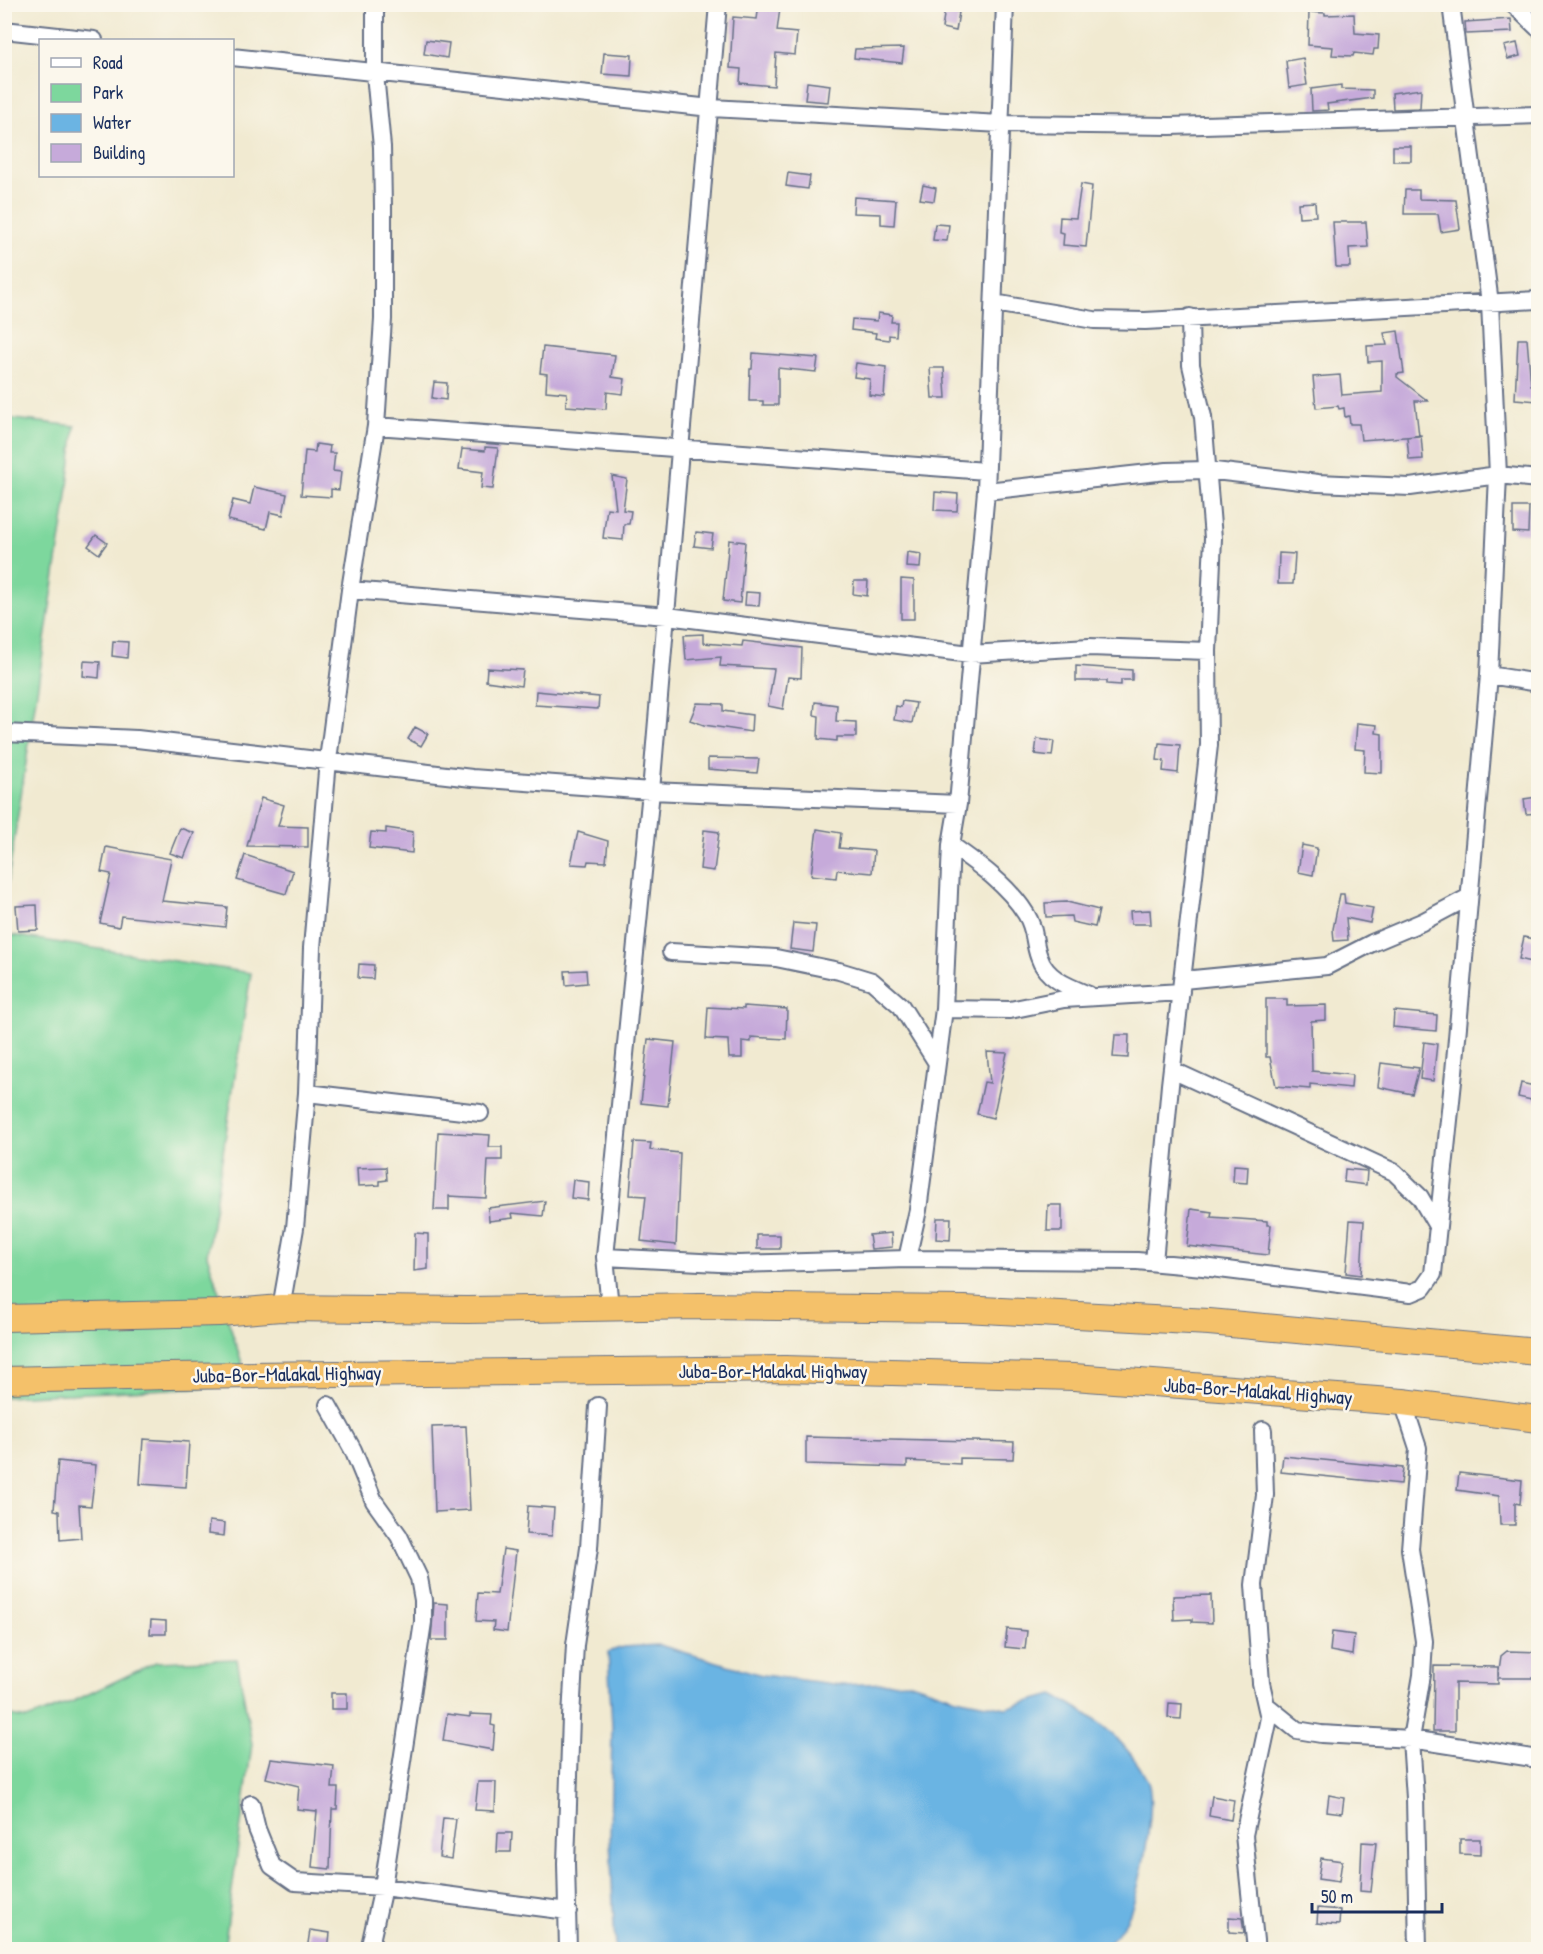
<svg xmlns="http://www.w3.org/2000/svg" width="1543" height="1954" viewBox="0 0 1543 1954" font-family="'Patrick Hand',sans-serif">
<style>
.green{fill:#7dd79d;stroke:#4c837e;stroke-width:1.5}
.water{fill:#6bb4e3;stroke:#4372a0;stroke-width:1.5}
.building{fill:#c6aada}
.lines{fill:none;stroke-linecap:round;stroke-linejoin:round}
.minor-casing{stroke:#667086;stroke-width:20}
.highway-casing{stroke:#667086;stroke-width:28}
.minor{stroke:#fff;stroke-width:16}
.highway{stroke:#f4c16a;stroke-width:26}
.labels{text-anchor:middle;stroke-width:5;stroke-linejoin:round;paint-order:stroke}
.street-label{font-size:20px;fill:#1b2f5e;stroke:#fbf7ec}
</style>
<rect width="100%" height="100%" fill="#fbf7ec"/>
<filter id="ink" filterUnits="userSpaceOnUse"><feTurbulence type="fractalNoise" baseFrequency=".0167" numOctaves="2"/><feDisplacementMap in="SourceGraphic" scale="12" xChannelSelector="R" yChannelSelector="G"/><feConvolveMatrix kernelMatrix="1 2 1 2 8 2 1 2 1" color-interpolation-filters="sRGB"/></filter>
<filter id="wash" filterUnits="userSpaceOnUse"><feTurbulence type="fractalNoise" baseFrequency=".008" numOctaves="4" result="noise"/><feDisplacementMap in="SourceGraphic" scale="24" xChannelSelector="R" yChannelSelector="G"/><feGaussianBlur stdDeviation="1.35" result="paint"/><feColorMatrix in="noise" values="0 0 0 0 0 0 0 0 0 0 0 0 0 0 0 0 0 1.4 0 .05"/><feComposite in="paint" operator="in"/></filter>
<g filter="url(#wash)">
<rect width="100%" height="100%" fill="#f1ead1"/>
<!-- green -->
<path class="green" d="M 5,418 L 75,426 L 66,503 L 5,899 Z
M 5,934 L 251,973 L 207,1255 L 249,1385 L 5,1397 Z
M 237,1659 L 252,1744 L 224,1949 L 5,1949 L 4,1715 L 27,1719 L 74,1701 L 156,1662 Z"/>
<!-- water -->
<path class="water" d="M 659,1645 L 762,1675 L 841,1685 L 908,1682 L 956,1698 L 1006,1708 L 1053,1695 C 1093,1714 1127,1740 1147,1780 C 1158,1801 1139,1898 1127,1919 C 1121,1930 1112,1940 1105,1949 L 615,1949 L 610,1838 L 612,1726 L 608,1652 L 623,1647 Z"/>
<g id="blocks">
<!-- building -->
<path class="building" d="M 759,5 L 780,8 L 777,31 L 797,33 L 795,55 L 776,53 L 774,86 L 740,83 L 741,69 L 730,68 L 733,17 L 757,19 Z
M 945,9 L 959,12 L 956,31 L 942,28 Z
M 1309,12 L 1325,13 L 1325,15 L 1354,14 L 1355,33 L 1379,35 L 1378,49 L 1374,49 L 1373,55 L 1354,53 L 1353,56 L 1332,55 L 1333,47 L 1308,45 Z
M 1511,19 L 1512,32 L 1466,34 L 1465,22 Z
M 426,40 L 449,43 L 447,58 L 424,54 Z
M 1517,43 L 1520,56 L 1508,59 L 1504,46 Z
M 904,48 L 902,63 L 854,58 L 855,49 Z
M 604,53 L 632,55 L 631,76 L 602,74 Z
M 1303,58 L 1307,85 L 1289,88 L 1286,61 Z
M 807,82 L 830,85 L 828,102 L 805,100 Z
M 1341,85 L 1341,89 L 1373,90 L 1373,98 L 1327,104 L 1328,110 L 1312,111 L 1311,89 Z
M 1421,89 L 1420,108 L 1393,109 L 1392,93 Z
M 1393,146 L 1411,146 L 1411,161 L 1393,161 Z
M 788,173 L 810,176 L 808,189 L 786,186 Z
M 1081,184 L 1092,186 L 1086,247 L 1063,245 L 1064,233 L 1059,232 L 1060,217 L 1076,218 Z
M 923,185 L 936,188 L 934,201 L 920,199 Z
M 1405,190 L 1419,190 L 1419,199 L 1456,200 L 1460,229 L 1441,232 L 1438,214 L 1404,214 Z
M 854,197 L 896,200 L 894,225 L 881,224 L 881,214 L 853,213 Z
M 1315,202 L 1316,216 L 1299,217 L 1298,203 Z
M 1333,222 L 1366,222 L 1368,247 L 1349,248 L 1350,267 L 1336,267 Z
M 935,224 L 949,225 L 947,241 L 933,240 Z
M 878,313 L 892,315 L 891,322 L 897,322 L 896,336 L 889,335 L 889,340 L 875,338 L 876,333 L 851,330 L 852,319 L 877,321 Z
M 1398,331 L 1404,373 L 1397,374 L 1397,377 L 1428,401 L 1415,401 L 1419,436 L 1361,440 L 1359,424 L 1350,424 L 1349,416 L 1345,417 L 1344,408 L 1339,409 L 1338,406 L 1316,408 L 1313,377 L 1340,375 L 1342,395 L 1382,392 L 1382,361 L 1368,362 L 1367,346 L 1387,345 L 1384,333 Z
M 1518,339 L 1527,339 L 1531,385 L 1539,386 L 1538,401 L 1515,399 Z
M 543,347 L 615,355 L 612,377 L 625,379 L 623,394 L 607,392 L 606,409 L 566,406 L 567,393 L 546,391 L 547,374 L 540,373 Z
M 753,353 L 818,358 L 816,372 L 778,368 L 778,405 L 763,405 L 763,401 L 749,401 L 750,369 L 752,369 Z
M 856,363 L 886,367 L 884,397 L 869,395 L 870,379 L 854,377 Z
M 930,368 L 944,368 L 946,398 L 932,398 Z
M 434,382 L 447,383 L 446,400 L 432,398 Z
M 1421,435 L 1423,459 L 1409,460 L 1407,437 Z
M 316,444 L 330,446 L 329,453 L 335,453 L 333,471 L 341,472 L 339,490 L 331,489 L 331,497 L 301,495 L 305,451 L 315,452 Z
M 485,447 L 498,448 L 493,489 L 481,488 L 483,472 L 459,469 L 462,449 L 485,451 Z
M 612,476 L 627,479 L 623,510 L 631,511 L 629,524 L 624,524 L 623,540 L 603,538 L 607,508 L 616,509 Z
M 254,487 L 287,494 L 283,515 L 270,512 L 266,529 L 228,520 L 233,500 L 250,504 Z
M 935,492 L 958,494 L 957,511 L 934,510 Z
M 1513,507 L 1529,507 L 1528,533 L 1513,532 Z
M 696,532 L 713,534 L 711,548 L 694,546 Z
M 96,535 L 107,543 L 99,554 L 88,546 Z
M 729,540 L 745,542 L 740,603 L 723,601 Z
M 907,552 L 921,554 L 920,568 L 906,567 Z
M 1279,553 L 1295,554 L 1293,584 L 1278,584 Z
M 901,579 L 914,580 L 914,619 L 901,619 Z
M 854,581 L 868,581 L 867,596 L 853,594 Z
M 746,592 L 760,593 L 759,606 L 745,605 Z
M 703,634 L 703,643 L 742,646 L 743,641 L 802,648 L 801,678 L 788,677 L 783,709 L 768,706 L 774,669 L 720,666 L 721,657 L 686,660 L 684,635 Z
M 113,641 L 128,642 L 127,658 L 112,656 Z
M 84,661 L 100,662 L 99,678 L 83,676 Z
M 1076,666 L 1132,670 L 1132,680 L 1121,680 L 1121,685 L 1107,684 L 1107,681 L 1076,681 Z
M 487,668 L 523,670 L 521,686 L 486,681 Z
M 536,691 L 599,697 L 598,709 L 535,705 Z
M 902,701 L 916,703 L 912,723 L 894,720 L 896,706 L 901,707 Z
M 815,702 L 837,705 L 836,721 L 856,722 L 856,737 L 837,737 L 837,741 L 818,739 L 819,716 L 814,715 Z
M 697,703 L 723,704 L 723,711 L 752,715 L 751,732 L 704,725 L 690,720 Z
M 1357,723 L 1377,725 L 1376,733 L 1382,734 L 1382,773 L 1364,772 L 1365,750 L 1355,749 Z
M 415,727 L 428,734 L 421,746 L 408,739 Z
M 1037,739 L 1054,741 L 1052,756 L 1035,754 Z
M 1159,743 L 1180,745 L 1178,773 L 1163,771 L 1164,761 L 1157,760 Z
M 708,758 L 759,759 L 757,773 L 708,769 Z
M 1537,797 L 1539,813 L 1526,814 L 1524,799 Z
M 261,798 L 284,805 L 278,826 L 308,827 L 308,847 L 247,846 Z
M 180,828 L 194,833 L 184,858 L 170,853 Z
M 386,828 L 413,832 L 412,853 L 369,848 L 371,832 L 386,833 Z
M 817,829 L 841,833 L 839,848 L 874,851 L 872,873 L 837,870 L 836,878 L 811,875 Z
M 704,830 L 719,832 L 714,871 L 700,869 Z
M 578,832 L 608,841 L 606,862 L 588,861 L 587,865 L 571,864 Z
M 1302,845 L 1317,848 L 1313,875 L 1298,872 Z
M 106,847 L 171,859 L 162,901 L 227,907 L 225,927 L 121,916 L 119,927 L 100,923 L 111,874 L 101,872 Z
M 245,855 L 293,871 L 286,894 L 237,880 Z
M 1340,894 L 1344,894 L 1345,903 L 1373,908 L 1370,923 L 1346,918 L 1348,940 L 1334,941 L 1333,929 Z
M 1067,902 L 1099,910 L 1095,927 L 1072,922 L 1071,916 L 1046,917 L 1045,903 Z
M 37,905 L 38,930 L 18,931 L 16,906 Z
M 1150,910 L 1151,924 L 1131,924 L 1130,911 Z
M 793,923 L 816,925 L 813,952 L 790,949 Z
M 1524,937 L 1539,940 L 1539,954 L 1534,953 L 1532,962 L 1519,959 Z
M 359,964 L 374,965 L 373,979 L 358,978 Z
M 586,970 L 587,983 L 566,985 L 565,971 Z
M 1266,999 L 1287,999 L 1287,1006 L 1326,1005 L 1326,1020 L 1311,1021 L 1312,1071 L 1352,1075 L 1351,1088 L 1310,1084 L 1310,1089 L 1276,1086 L 1270,1057 L 1266,1057 Z
M 744,1006 L 787,1009 L 786,1039 L 751,1037 L 751,1042 L 742,1041 L 742,1058 L 729,1058 L 728,1040 L 706,1039 L 708,1007 L 744,1009 Z
M 1394,1011 L 1437,1015 L 1436,1031 L 1393,1027 Z
M 1115,1035 L 1129,1035 L 1128,1058 L 1113,1057 Z
M 648,1039 L 675,1042 L 668,1106 L 641,1103 Z
M 1424,1042 L 1437,1044 L 1433,1081 L 1420,1079 Z
M 987,1052 L 1007,1053 L 993,1118 L 977,1114 L 984,1082 L 990,1083 Z
M 1381,1063 L 1419,1068 L 1412,1094 L 1378,1087 Z
M 1521,1083 L 1539,1087 L 1536,1101 L 1518,1097 Z
M 438,1132 L 490,1135 L 489,1147 L 502,1147 L 502,1160 L 488,1160 L 486,1198 L 449,1196 L 449,1210 L 434,1210 Z
M 634,1142 L 651,1143 L 650,1150 L 680,1153 L 676,1245 L 641,1241 L 646,1196 L 630,1195 Z
M 1234,1165 L 1248,1166 L 1247,1183 L 1233,1182 Z
M 386,1167 L 387,1180 L 380,1181 L 380,1185 L 358,1186 L 357,1168 Z
M 1345,1169 L 1367,1171 L 1366,1185 L 1344,1182 Z
M 573,1180 L 589,1182 L 588,1200 L 571,1198 Z
M 545,1201 L 543,1216 L 512,1213 L 513,1218 L 489,1221 L 488,1208 Z
M 1048,1205 L 1062,1205 L 1062,1231 L 1047,1231 Z
M 1191,1209 L 1212,1212 L 1211,1217 L 1267,1221 L 1267,1225 L 1271,1225 L 1268,1255 L 1187,1246 Z
M 937,1218 L 951,1218 L 950,1240 L 936,1239 Z
M 1350,1220 L 1364,1221 L 1361,1275 L 1346,1273 Z
M 415,1233 L 428,1234 L 428,1269 L 414,1271 Z
M 891,1233 L 892,1247 L 871,1249 L 869,1235 Z
M 757,1235 L 780,1235 L 780,1249 L 757,1249 Z
M 466,1426 L 470,1510 L 435,1512 L 432,1427 Z
M 806,1437 L 1014,1442 L 1013,1459 L 960,1458 L 960,1464 L 907,1461 L 907,1467 L 806,1464 Z
M 143,1439 L 189,1442 L 186,1487 L 140,1484 Z
M 1283,1456 L 1403,1468 L 1401,1484 L 1281,1472 Z
M 58,1461 L 96,1465 L 91,1506 L 79,1505 L 81,1538 L 60,1540 L 59,1511 L 54,1510 Z
M 1459,1473 L 1522,1480 L 1520,1504 L 1515,1503 L 1515,1525 L 1500,1525 L 1499,1496 L 1457,1490 Z
M 528,1506 L 554,1508 L 552,1536 L 526,1534 Z
M 209,1521 L 225,1523 L 224,1536 L 208,1534 Z
M 503,1549 L 516,1551 L 507,1632 L 493,1630 L 494,1622 L 476,1621 L 478,1593 L 497,1594 Z
M 1211,1595 L 1212,1623 L 1192,1622 L 1192,1619 L 1174,1620 L 1173,1596 Z
M 434,1603 L 448,1604 L 448,1640 L 431,1640 Z
M 151,1620 L 166,1621 L 166,1634 L 150,1634 Z
M 1007,1629 L 1027,1631 L 1025,1649 L 1005,1647 Z
M 1332,1632 L 1354,1635 L 1352,1655 L 1330,1651 Z
M 1507,1651 L 1539,1652 L 1539,1678 L 1498,1678 L 1498,1684 L 1455,1683 L 1455,1731 L 1433,1731 L 1434,1666 L 1498,1667 L 1498,1677 L 1501,1656 Z
M 331,1693 L 347,1693 L 347,1709 L 331,1709 Z
M 1169,1703 L 1182,1704 L 1181,1719 L 1168,1718 Z
M 447,1714 L 470,1717 L 470,1714 L 492,1715 L 491,1725 L 495,1726 L 493,1750 L 443,1741 Z
M 271,1759 L 334,1766 L 332,1788 L 338,1788 L 337,1809 L 332,1809 L 330,1869 L 312,1867 L 317,1811 L 297,1809 L 299,1786 L 266,1778 Z
M 478,1782 L 496,1782 L 495,1811 L 475,1810 Z
M 1329,1795 L 1344,1798 L 1342,1813 L 1327,1811 Z
M 1212,1796 L 1234,1800 L 1231,1820 L 1209,1816 Z
M 443,1818 L 456,1819 L 451,1859 L 439,1857 Z
M 498,1833 L 512,1833 L 511,1852 L 497,1852 Z
M 1460,1839 L 1480,1839 L 1480,1855 L 1460,1854 Z
M 1362,1842 L 1376,1843 L 1371,1892 L 1360,1891 Z
M 1321,1858 L 1342,1861 L 1339,1882 L 1318,1879 Z
M 1318,1908 L 1340,1910 L 1339,1925 L 1317,1923 Z
M 1229,1917 L 1242,1918 L 1244,1933 L 1229,1932 Z
M 310,1930 L 330,1933 L 328,1950 L 307,1950 Z"/>
</g>
</g>
<g filter="url(#ink)">
<use href="#blocks" fill-opacity="0" stroke="#667086" stroke-width="1.5"/>
<g class="lines">
<defs>
<path id="minor" d="M 1513,4 L 1538,28
M 4,30 L 94,40
M 232,57 L 711,108 L 1001,124 L 1170,126 L 1538,115
M 994,303 L 1094,320 L 1145,321 L 1538,300
M 376,426 L 986,471
M 986,491 L 1167,471 L 1206,470 L 1318,483 L 1410,487 L 1498,475 L 1538,479
M 350,590 L 667,616 L 970,654 L 1089,647 L 1208,651
M 1489,675 L 1538,683
M 4,733 L 137,739 L 472,778 L 651,791 L 958,804
M 951,845 C 978,864 1008,885 1026,914 C 1036,930 1033,941 1039,957 C 1046,979 1069,987 1089,995
M 671,952 L 776,958 L 839,971 L 872,981 L 901,1006 L 937,1063
M 1183,980 L 1327,966 L 1372,943 L 1422,922 L 1469,897
M 944,1009 L 1010,1010 L 1064,999 L 1181,992
M 1172,1070 L 1394,1172 L 1420,1197 L 1437,1226
M 307,1093 L 480,1113
M 605,1257 L 738,1264 L 907,1259 L 1137,1261 L 1203,1267 L 1411,1293 L 1423,1288 L 1433,1274 L 1454,1072 L 1489,675 L 1498,475 L 1490,303 L 1451,4
M 907,1259 L 918,1210 L 944,1009 L 951,845 L 958,804 L 986,491 L 1005,4
M 1154,1262 L 1170,1085 L 1209,745 L 1208,651 L 1213,538 L 1203,417 L 1191,365 L 1190,317
M 610,1307 L 605,1257 L 651,791 L 718,4
M 281,1308 L 295,1228 L 307,1093 L 312,948 L 328,760 L 350,590 L 376,426 L 383,319 L 383,207 L 382,147 L 375,74 L 375,4
M 1403,1402 L 1418,1448 L 1410,1549 L 1424,1641 L 1422,1675 L 1411,1739 L 1415,1798 L 1418,1950
M 328,1405 L 353,1450 L 374,1501 L 399,1536 L 419,1578 L 423,1600 L 423,1622 L 383,1887 L 369,1950
M 1266,1705 L 1297,1730 L 1321,1734 L 1411,1739 L 1538,1759
M 251,1804 L 257,1829 L 272,1866 L 295,1882 L 383,1887 L 568,1911
M 568,1950 L 566,1863 L 571,1717 L 575,1645 L 589,1548 L 598,1406
M 1256,1950 L 1244,1835 L 1269,1718 L 1261,1683 L 1254,1585 L 1265,1495 L 1263,1430"/>
<path id="highway" d="M 4,1318 L 219,1313 L 281,1308 L 467,1310 L 699,1306 L 964,1309 L 1209,1322 L 1538,1352
M 4,1380 L 167,1376 L 785,1369 L 1074,1377 L 1403,1402 L 1538,1419"/>
</defs>
<!-- minor casing -->
<use href="#minor" class="minor-casing"/>
<!-- highway casing -->
<use href="#highway" class="highway-casing"/>
<!-- minor -->
<use href="#minor" class="minor"/>
<!-- highway -->
<use href="#highway" class="highway"/>
</g>
</g>
<g class="labels">
<!-- street labels -->
<g class="street-label">
<text x="773" y="1378">Juba-Bor-Malakal Highway</text>
<text transform="translate(287 1374) rotate(-1)" y="7">Juba-Bor-Malakal Highway</text>
<text transform="translate(1258 1391) rotate(4)" y="7">Juba-Bor-Malakal Highway</text>
</g>
</g>
<!-- margin -->
<rect width="1543" height="1954" fill="none" stroke="#fbf7ec" stroke-width="24"/>
<!-- legend -->
<rect x="39" y="39" width="195" height="138" fill="#fbf7ec" stroke="#a1a7b3" stroke-width="1.5"/>
<rect x="51" y="58" width="30" height="9" fill="#ffffff" stroke="#a1a7b3" stroke-width="1.5"/>
<text x="93" y="69" font-size="18" fill="#1b2f5e">Road</text>
<rect x="51" y="84" width="30" height="18" fill="#7dd79d" stroke="#a1a7b3" stroke-width="1.5"/>
<text x="93" y="99" font-size="18" fill="#1b2f5e">Park</text>
<rect x="51" y="114" width="30" height="18" fill="#6bb4e3" stroke="#a1a7b3" stroke-width="1.5"/>
<text x="93" y="129" font-size="18" fill="#1b2f5e">Water</text>
<rect x="51" y="144" width="30" height="18" fill="#c6aada" stroke="#a1a7b3" stroke-width="1.5"/>
<text x="93" y="159" font-size="18" fill="#1b2f5e">Building</text>
<!-- scale -->
<path d="M1312 1903v9h130v-9" fill="none" stroke="#1b2f5e" stroke-width="3"/>
<text x="1321" y="1903" font-size="18" fill="#1b2f5e" stroke="#fbf7ec" stroke-width="4.5" paint-order="stroke">50 m</text>
</svg>
